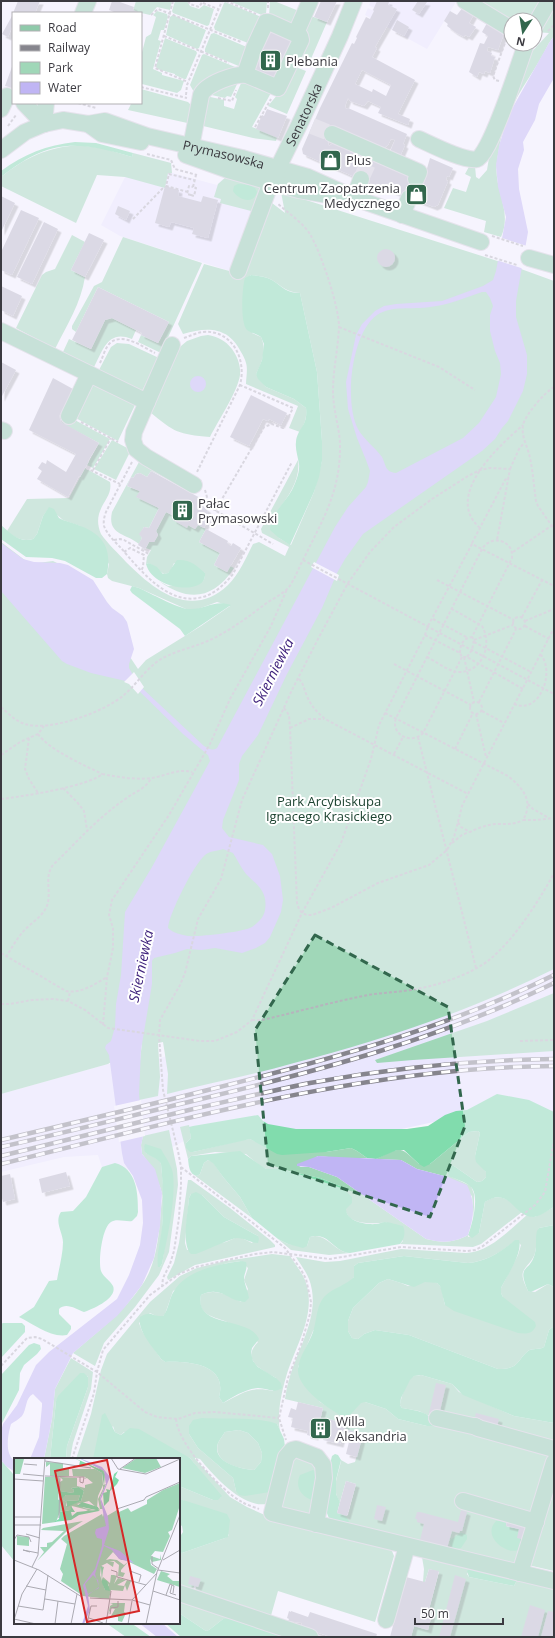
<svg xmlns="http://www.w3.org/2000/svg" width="555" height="1638" viewBox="0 0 555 1638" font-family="'Open Sans',sans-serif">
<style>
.built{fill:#eae7fe}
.green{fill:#a0d7b8;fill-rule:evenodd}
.forest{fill:#81dcad;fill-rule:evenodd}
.water{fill:#c0b5f4;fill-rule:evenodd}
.pier{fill:#f6f4fe}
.building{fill:#bbb9c8;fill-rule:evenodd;filter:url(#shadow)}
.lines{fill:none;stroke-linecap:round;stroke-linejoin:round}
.minor-tunnel{stroke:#d1cfd8;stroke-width:16;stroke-dasharray:16 8;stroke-linecap:butt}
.minor-casing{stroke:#d1cfd8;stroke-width:18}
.path{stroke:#b6b4bd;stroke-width:2;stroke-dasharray:3 2;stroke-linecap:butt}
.minor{stroke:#8fcaaa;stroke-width:16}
.rail-casing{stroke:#86858d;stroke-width:4.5}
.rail{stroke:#fff;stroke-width:3;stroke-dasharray:9;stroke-linecap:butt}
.marked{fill:none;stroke:#32674d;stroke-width:3;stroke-dasharray:8 5;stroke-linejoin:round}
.labels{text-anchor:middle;stroke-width:4;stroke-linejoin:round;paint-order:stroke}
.poi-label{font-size:13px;fill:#3b3a40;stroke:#fff;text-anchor:start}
.street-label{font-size:13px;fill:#3b3a40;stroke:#fff}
.park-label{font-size:13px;fill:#1b422f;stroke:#fff}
.water-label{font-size:14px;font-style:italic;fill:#40247d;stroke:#fff}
.inset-road{fill:none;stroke:#abaab2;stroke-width:1}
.view{fill:#d62828;fill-opacity:0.15;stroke:#d62828;stroke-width:2}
.inset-edge{fill:none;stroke:#3b3a40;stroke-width:2}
</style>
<defs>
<filter id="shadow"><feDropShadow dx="3.5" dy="3.5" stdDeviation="0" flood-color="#0004"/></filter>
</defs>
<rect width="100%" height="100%" fill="#f6f4fe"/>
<!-- built -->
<path class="built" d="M 371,1 L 454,1 L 456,2 L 427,49 L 365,15 L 368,8 L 372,10 L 374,8 L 369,5 Z
M 133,153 L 171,163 L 172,173 L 217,185 L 225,177 L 262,187 L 233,272 L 120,236 L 101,225 L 125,177 L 126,177 Z
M 554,951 L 554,1117 L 466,1115 L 397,1130 L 290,1129 L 184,1141 L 121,1174 L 102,1167 L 98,1155 L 64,1157 L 1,1172 L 1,1094 L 108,1064 L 147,1061 L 264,1032 Z"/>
<!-- green -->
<path class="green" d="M 136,1 L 172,1 L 170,10 L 157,7 L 150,15 L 133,11 Z
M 175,1 L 187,1 L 190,6 L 199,9 L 204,5 L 214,9 L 209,25 L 207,26 L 173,13 L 172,11 Z
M 229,1 L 267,1 L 266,14 L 264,16 Z
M 270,1 L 274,1 L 299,11 L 293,24 L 269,17 Z
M 473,1 L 554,1 L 554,36 L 549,43 C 537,68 519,90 508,115 C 502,130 499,147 497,162 C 493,189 513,210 501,237 L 484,232 L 486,221 L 444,208 L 453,188 L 466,192 L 471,177 L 465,174 L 471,163 L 475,166 L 476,177 L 479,179 L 487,170 L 489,158 L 527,57 L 549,33 L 535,32 L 535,20 L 511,20 Z
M 225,2 L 264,18 L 253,45 L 215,30 L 214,27 L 224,3 Z
M 157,11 L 167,14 L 168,17 L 164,30 L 161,30 L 158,40 L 161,41 L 153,69 L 162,73 L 162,75 L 184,81 L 181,90 L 177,93 L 142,84 L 141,81 L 141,56 L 146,37 L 151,34 L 156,17 L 153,15 Z
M 173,15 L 206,30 L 199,48 L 197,49 L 166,35 L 170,17 Z
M 311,16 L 327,22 L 307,68 L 294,63 L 307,34 L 306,29 Z
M 214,33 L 249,48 L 241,67 L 205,52 L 205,49 L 211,34 Z
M 165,38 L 196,51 L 197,53 L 186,79 L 184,79 L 175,75 L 175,74 L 157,69 L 156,66 Z
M 204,54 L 240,69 L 195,94 L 190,85 L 202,55 Z
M 293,66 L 306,71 L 287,114 L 268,106 L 283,88 Z
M 239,80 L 231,97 L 227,96 L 225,98 L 207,94 Z
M 242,81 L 272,91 L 252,127 L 277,137 L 276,141 L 253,138 L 199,125 L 206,96 L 224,100 L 224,106 L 234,109 L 237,99 L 235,97 Z
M 141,89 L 188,102 L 195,109 L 192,124 L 128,110 L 131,104 L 141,103 Z
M 78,145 L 102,148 L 132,157 L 133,153 L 171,163 L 172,173 L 168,173 L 165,188 L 125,177 L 97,175 L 76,223 L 1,186 L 1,177 C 26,157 46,148 78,145 Z
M 226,177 L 262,187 L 255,212 L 220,203 L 221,199 L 214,197 L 218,184 Z
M 281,192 L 510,265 L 554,281 L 554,969 C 472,1010 383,1040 294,1063 C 252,1075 209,1083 167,1094 L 168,1074 L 163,1042 L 158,1043 L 160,1077 L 158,1096 L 139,1100 L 139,1070 L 142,1042 L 108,1064 L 1,1094 L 1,542 L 30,564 L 53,561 L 73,571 L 138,669 L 146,660 L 201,626 L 230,606 L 217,602 L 198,609 L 186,609 L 139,588 L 112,581 L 108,578 L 107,574 L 109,564 L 80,526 L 63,520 L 49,508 L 43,516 L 37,534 L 33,539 C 23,542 15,538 7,531 L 27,499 L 69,498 L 85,468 L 110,482 C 114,500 90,508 101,534 C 108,544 118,553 126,562 C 154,590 191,620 228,585 C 239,574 246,558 253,544 L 259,542 L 285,556 L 289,547 L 262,533 L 261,529 L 298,460 C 301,481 286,500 274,515 L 279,538 L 291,545 L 314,492 L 322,461 L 322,441 L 317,372 L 300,293 C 286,292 283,287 272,280 C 265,276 258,276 250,275 L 252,333 L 261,337 C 267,350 262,362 256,374 L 266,387 L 294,399 L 306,408 C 307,417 305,424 300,432 L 289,428 L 298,406 L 246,384 C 246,378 248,369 246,363 C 245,359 243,355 241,352 C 228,326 207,327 183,334 L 178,324 L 204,264 L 233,272 L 272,203 L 285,213 Z
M 72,235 L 85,242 L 71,270 L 85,277 C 81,303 67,325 55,349 L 16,328 L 42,275 L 46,272 L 55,269 Z
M 123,237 L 202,263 L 161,353 L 138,342 L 141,335 L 158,343 L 169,322 L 98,287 L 76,332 L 72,329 L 72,326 L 94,286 L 102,282 Z
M 112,318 L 136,330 L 132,339 C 108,329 103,350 94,367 L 63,352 L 69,339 L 91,349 L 105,320 Z
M 208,335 C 218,337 225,340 232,349 C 237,356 241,365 240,375 C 238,391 218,421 210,437 C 178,434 175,433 150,412 L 175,351 L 187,341 L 201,336 Z
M 117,343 L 129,344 L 159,358 L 142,391 L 99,370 L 111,347 Z
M 91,384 L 135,405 L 118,441 L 72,416 Z
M 71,418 L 110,439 L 93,468 L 87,465 L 99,443 L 61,423 Z
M 112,440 L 131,450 L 116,480 L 94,469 Z
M 139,462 L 143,462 L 172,481 L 151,471 L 147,477 L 140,473 L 136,474 L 133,478 L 131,477 L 127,486 L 140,491 L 137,497 L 159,508 L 149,528 L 144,527 L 140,534 L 142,538 L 139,544 C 125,533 107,535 112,512 Z
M 166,512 L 174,516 L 173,520 L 187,527 L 188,525 L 195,529 L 198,525 L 206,529 L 199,542 L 220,553 L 214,565 L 227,572 L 230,566 L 234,568 C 213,600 188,602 159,581 L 168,586 L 203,581 L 205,577 L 205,573 L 174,563 L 171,570 L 168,573 L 164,574 L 149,563 L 146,564 L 147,557 L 151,550 L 146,548 L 149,542 L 154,542 L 158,535 L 156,531 Z
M 554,993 L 554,1051 L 413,1060 L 377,1063 L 375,1060 L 487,1021 Z
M 189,1125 L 191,1138 L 186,1143 L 193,1152 L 242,1140 L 250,1139 L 259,1143 L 326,1152 L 351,1148 L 357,1151 L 367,1158 L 339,1158 L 318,1156 L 299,1167 L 309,1167 L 337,1177 L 426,1239 C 443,1243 453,1243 468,1235 L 468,1237 L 479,1233 L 485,1202 C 501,1191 510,1201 522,1212 L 481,1244 L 473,1247 L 400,1244 L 403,1241 L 386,1222 C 376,1224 352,1225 347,1214 C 344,1209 342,1193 340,1186 L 320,1178 L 279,1169 L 266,1169 L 260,1166 L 246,1154 L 215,1152 L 191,1156 L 188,1159 L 180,1127 Z
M 169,1130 L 177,1169 L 178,1185 L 169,1252 L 159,1275 L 135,1307 L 104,1343 L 95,1366 L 73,1353 C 98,1331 123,1313 142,1285 C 157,1264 159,1234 161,1209 C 161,1205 163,1199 162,1194 C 161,1185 148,1160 142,1154 L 141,1145 L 143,1136 ZM 144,1147 L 170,1165 L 172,1201 L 162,1264 L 160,1267 L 164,1196 L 161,1164 L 159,1160 L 146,1153 Z
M 478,1131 L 480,1133 L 475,1156 L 486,1172 L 486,1177 L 482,1181 L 477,1182 L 454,1166 L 452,1177 L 471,1186 L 474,1194 L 474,1218 L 472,1196 L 448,1177 L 417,1169 L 401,1160 L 376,1159 C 402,1147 398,1145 419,1164 L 430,1164 L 469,1132 Z
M 208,1160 L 213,1162 L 223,1177 L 240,1197 L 252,1218 L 194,1175 L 197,1176 L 200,1174 L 204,1163 Z
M 188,1180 L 191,1180 L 230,1208 L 270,1240 L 275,1245 L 275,1247 L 195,1265 L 168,1280 L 167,1277 L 174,1263 L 179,1243 ZM 191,1194 L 202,1195 L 224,1217 L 258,1236 L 252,1243 L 242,1238 L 235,1238 L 226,1242 L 187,1250 L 185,1243 L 189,1198 Z
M 554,1207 L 554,1225 L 539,1228 C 536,1237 537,1245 535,1253 C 533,1261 526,1265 523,1272 C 521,1278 526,1286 528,1291 L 535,1292 L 548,1284 L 554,1287 L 554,1326 L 549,1330 L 544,1347 C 539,1350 532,1348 528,1351 C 516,1361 520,1369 498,1369 L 409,1335 L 375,1330 L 364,1334 L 358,1339 L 352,1338 L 348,1331 L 348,1321 L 353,1308 L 379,1283 L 388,1279 L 401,1283 L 408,1286 C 416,1284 434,1277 440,1286 C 443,1290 443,1299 445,1305 L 503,1297 L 501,1293 L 501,1288 L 518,1255 L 521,1245 L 516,1240 C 501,1252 487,1261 468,1263 L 404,1256 L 358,1263 L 354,1266 L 354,1277 L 313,1331 L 298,1367 L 320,1402 L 344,1417 L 350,1414 L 361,1402 L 365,1402 L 386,1409 L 398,1419 L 427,1426 L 434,1423 L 553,1452 L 533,1519 L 496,1521 L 523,1546 L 518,1569 L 336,1526 L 344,1515 L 348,1515 L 356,1484 L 346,1481 L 340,1502 C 330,1488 339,1475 341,1460 L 348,1464 L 355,1462 L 363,1435 L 345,1429 L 346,1424 L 329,1419 L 327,1427 L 319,1425 L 323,1408 L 285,1399 C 286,1392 287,1386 289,1380 C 298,1347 322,1314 309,1279 C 306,1271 300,1264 296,1257 L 325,1262 L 340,1261 L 401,1249 L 466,1253 C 490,1252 509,1230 527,1215 L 535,1217 Z
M 315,1236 C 330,1237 335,1252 350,1253 L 329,1255 L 291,1250 L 278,1239 L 288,1244 L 307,1246 L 310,1237 Z
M 272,1254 L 290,1256 C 295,1264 301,1271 305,1280 C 318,1313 295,1346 286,1377 C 281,1394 277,1414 280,1432 L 277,1424 L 189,1434 L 198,1448 L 233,1478 L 236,1491 L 270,1492 L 267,1504 C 242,1508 214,1476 200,1459 L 195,1458 L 195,1459 L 230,1497 L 247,1507 L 267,1516 L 388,1548 L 392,1551 L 394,1556 L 375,1622 L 278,1591 L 270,1619 L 195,1592 L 196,1587 L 194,1586 L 193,1591 L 179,1587 L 179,1552 L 182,1553 L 225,1538 L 229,1535 L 183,1500 L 179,1500 L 179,1486 L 213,1500 L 221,1497 L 190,1458 L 124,1432 L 121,1435 L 115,1432 L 113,1426 L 93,1459 L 76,1459 L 91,1414 L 101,1370 L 107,1354 L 150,1302 L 180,1276 L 197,1268 L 225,1261 ZM 241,1261 L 248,1268 L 244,1280 L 248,1289 L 241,1302 C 227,1295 215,1288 201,1295 C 196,1318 217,1316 231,1324 C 240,1330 249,1336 258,1342 C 240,1360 262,1370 276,1378 L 273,1391 C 250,1386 243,1393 223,1403 L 219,1397 C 228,1364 188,1361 165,1362 L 161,1359 L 142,1331 L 139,1323 L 150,1313 L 158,1317 L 163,1316 L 165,1314 L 173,1291 L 208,1269 L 227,1263 Z
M 71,1358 L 93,1372 L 91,1389 L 73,1443 L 70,1459 L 66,1459 L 67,1446 L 88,1387 L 88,1376 L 56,1401 L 50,1459 L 44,1459 L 52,1419 L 55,1389 Z
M 421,1375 L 452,1384 L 459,1392 L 514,1416 L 554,1423 L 554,1446 L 473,1424 L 427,1415 L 419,1411 L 402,1408 L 400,1405 C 401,1398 407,1378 414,1376 C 416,1375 418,1376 421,1375 Z
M 239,1430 L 248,1433 L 258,1443 L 262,1453 L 261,1462 L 254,1470 C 241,1469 212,1463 218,1443 C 220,1439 223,1435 225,1432 Z
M 299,1458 L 319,1465 L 313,1515 L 281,1508 L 289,1463 L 294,1459 Z
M 554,1471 L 554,1571 L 528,1565 Z
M 422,1557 L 471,1567 L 467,1574 L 469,1577 L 514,1586 L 517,1580 L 554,1587 L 554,1637 L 411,1637 L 414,1626 L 428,1630 L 432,1614 L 428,1613 L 439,1572 L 429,1569 L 425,1582 L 423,1582 L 424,1569 Z
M 179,1598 L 294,1637 L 223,1619 L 209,1630 L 206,1631 L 179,1613 Z"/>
<!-- forest -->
<path class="forest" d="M 75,142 L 96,143 L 133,153 L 132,157 C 76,140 49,139 1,177 L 1,171 C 24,154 47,145 75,142 Z
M 238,184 L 249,185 L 255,188 L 257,192 C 253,206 238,199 233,191 L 234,186 Z
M 251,275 C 258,276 265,276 272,280 C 283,287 286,293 300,293 L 317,372 L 322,441 L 322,461 L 319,477 L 314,492 L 290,545 L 279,538 L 270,530 C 270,514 285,503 292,490 C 296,482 300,472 299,464 C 298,457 295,449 296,442 C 297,428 308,427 306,408 L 294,399 L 266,387 L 258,379 L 256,374 L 262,360 L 264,344 L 261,337 C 257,334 251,333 247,330 C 240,323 242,287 245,278 Z
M 49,507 L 54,509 L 59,518 L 63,520 C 93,529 114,538 107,574 L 102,578 L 96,578 L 65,561 L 52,558 L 26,557 L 1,539 L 1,525 C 11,534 20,543 33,539 L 37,534 L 43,516 Z
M 177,560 C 190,559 196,565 205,573 C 208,596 153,591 146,564 L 149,563 L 157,567 L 163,574 L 168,573 Z
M 132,586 L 139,588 C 150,593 177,608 188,609 C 205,610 214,599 231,605 L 185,636 L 180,629 L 132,593 L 130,590 Z
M 497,1094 L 529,1100 L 554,1112 L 554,1207 C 548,1210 541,1216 534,1217 C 514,1218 510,1185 485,1202 L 479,1233 L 472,1238 L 468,1235 C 472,1225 480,1196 471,1187 C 466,1182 455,1179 449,1176 L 447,1170 L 449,1166 L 454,1166 L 477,1182 L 482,1181 L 486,1177 L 486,1172 L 476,1162 L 475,1156 L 480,1133 L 478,1131 L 469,1132 L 430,1164 L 424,1167 L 419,1164 L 404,1150 L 397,1150 L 376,1159 L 367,1158 L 357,1151 L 351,1148 L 326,1152 L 282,1155 L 277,1154 L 250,1139 L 193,1152 L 190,1152 L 186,1148 L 186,1143 L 191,1138 L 189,1127 L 193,1126 L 258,1115 L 263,1121 L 268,1124 L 296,1129 L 407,1129 L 428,1126 L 445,1115 L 456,1111 L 467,1110 Z
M 145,1144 L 161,1149 C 165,1157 172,1165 173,1174 C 176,1201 167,1238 162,1264 L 160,1267 L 158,1267 C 156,1254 161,1240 162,1227 C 164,1205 163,1185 161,1164 C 157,1155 140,1157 145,1144 Z
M 240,1151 L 266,1169 L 279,1169 L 320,1178 L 340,1186 L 352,1197 L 352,1203 L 346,1209 C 346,1221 365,1225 376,1224 C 379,1224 382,1222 385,1222 C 390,1222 398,1225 403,1226 C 406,1233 404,1239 400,1244 L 350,1253 C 333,1252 329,1231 310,1237 L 307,1246 L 303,1248 L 288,1244 L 278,1239 L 252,1218 L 240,1197 L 223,1177 L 213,1163 L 208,1160 L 204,1163 L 200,1174 L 197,1176 C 189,1174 189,1167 188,1159 L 191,1156 Z
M 115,1163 C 137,1169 138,1193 138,1212 L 137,1216 L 132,1221 C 126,1222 116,1218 111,1222 C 102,1227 98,1262 101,1271 C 103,1277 110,1280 113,1286 C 118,1298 93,1309 84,1312 C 76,1309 66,1302 59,1309 L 59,1314 L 71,1326 L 71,1329 L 67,1335 C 51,1338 33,1324 19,1317 L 34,1307 L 49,1281 L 57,1280 C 59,1268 63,1254 63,1242 C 63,1233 54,1222 61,1212 L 73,1211 L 86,1197 L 102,1167 Z
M 196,1192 L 202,1195 L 224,1217 L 258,1236 L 259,1239 L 258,1243 C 250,1243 245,1238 237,1238 C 230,1239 204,1251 196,1254 L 191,1254 C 181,1244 188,1212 189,1198 L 191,1194 Z
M 554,1225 L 554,1287 L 548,1284 L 531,1292 L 528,1291 C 516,1263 530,1274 535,1253 C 537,1246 535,1238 537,1231 L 539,1228 Z
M 515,1240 L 519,1240 C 523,1253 507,1276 501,1288 L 501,1293 L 503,1297 L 535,1322 L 536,1326 C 532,1334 527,1334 518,1333 L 454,1311 L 445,1305 L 440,1286 L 437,1283 L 425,1282 L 414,1287 L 388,1279 L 379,1283 L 353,1308 L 348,1321 L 348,1331 L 352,1338 L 358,1339 L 364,1334 L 375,1330 L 409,1335 L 498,1369 C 520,1369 516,1361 528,1351 C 532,1348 539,1350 544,1347 L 549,1330 L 554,1326 L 554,1423 L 514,1416 L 463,1395 L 452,1384 L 421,1375 L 414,1376 L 410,1380 L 401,1398 L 400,1405 L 402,1408 C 412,1410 430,1411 434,1423 L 433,1426 L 427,1426 L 398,1419 L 386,1409 L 365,1402 L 361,1403 L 351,1414 L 344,1417 C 329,1410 296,1387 298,1369 C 299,1356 309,1344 313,1332 C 317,1320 316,1304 326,1295 C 334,1288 346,1285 354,1277 L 354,1266 L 358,1263 L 404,1256 L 468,1263 C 487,1261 501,1252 515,1240 Z
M 241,1261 L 246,1262 C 248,1269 244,1273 244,1279 C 245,1285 248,1292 249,1298 L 245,1302 C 228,1302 222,1285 201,1295 C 194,1329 249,1316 259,1339 L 252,1348 L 251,1353 L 253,1361 L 258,1367 L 276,1378 L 281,1383 L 282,1388 C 274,1394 267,1388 258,1388 C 245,1389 233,1397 223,1403 L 219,1397 C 228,1364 188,1361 165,1362 L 161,1359 C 153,1347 137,1331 140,1317 C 151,1310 152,1317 163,1316 C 169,1309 169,1298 174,1291 C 186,1270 220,1264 241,1261 Z
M 3,1323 L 22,1323 L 25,1326 L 25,1332 L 1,1358 L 1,1324 Z
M 34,1343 L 40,1345 L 41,1349 L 37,1354 L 24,1365 L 20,1373 L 19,1390 L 1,1425 L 1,1375 L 29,1345 Z
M 80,1373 L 84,1373 L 88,1377 L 88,1387 L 67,1446 L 66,1459 L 50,1459 L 56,1401 L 58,1396 Z
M 105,1413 L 115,1432 L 121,1435 L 130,1428 L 139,1429 L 190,1458 L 222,1496 L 218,1500 L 213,1500 L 179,1486 L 179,1459 L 93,1459 L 102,1415 Z
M 202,1418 C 219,1419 263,1417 277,1424 L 284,1439 L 285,1447 L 270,1492 L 245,1496 L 239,1495 L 236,1491 L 233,1478 L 198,1448 L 189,1434 L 189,1426 L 193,1420 ZM 239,1430 L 248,1433 L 258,1443 L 262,1453 L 261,1462 L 254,1470 C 241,1469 211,1462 218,1443 C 220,1439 223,1435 225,1432 Z
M 335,1454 L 338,1455 L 341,1460 L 336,1480 L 336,1494 L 340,1502 L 337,1513 C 343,1514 347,1516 349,1522 L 347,1526 L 330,1521 L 325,1508 L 331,1460 L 332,1456 Z
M 1,1460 L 13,1474 L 15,1480 L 15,1562 L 1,1545 Z
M 313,1470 L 317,1472 L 315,1499 L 312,1500 C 300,1496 295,1486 300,1475 Z
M 179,1500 L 183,1500 L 227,1514 L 230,1520 L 228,1537 L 182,1553 L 179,1552 L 179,1538 L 183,1532 L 182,1526 L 179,1524 Z
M 507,1520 L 506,1526 L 519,1529 L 525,1540 C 524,1544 523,1548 518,1550 C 507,1555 481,1537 496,1521 Z
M 461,1533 L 465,1534 L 467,1535 L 467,1539 L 461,1548 L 453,1549 L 450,1544 L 450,1540 Z
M 471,1567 L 517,1580 L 514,1586 L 469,1577 L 467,1571 Z
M 179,1613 L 206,1631 L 209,1630 L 223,1619 L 230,1618 L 286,1637 L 181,1637 L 165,1623 L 179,1623 Z
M 106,1623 L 131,1623 L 151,1637 L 126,1637 Z"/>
<!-- water -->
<path class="water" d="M 554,36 L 554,78 L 539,104 L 535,120 L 523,142 L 524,150 L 518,169 L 519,189 L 528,232 L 516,301 L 516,317 L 527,355 L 527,374 L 523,391 L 508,421 L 502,428 L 495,439 L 482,451 L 363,534 L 345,559 L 337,573 L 322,608 L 287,674 L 258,735 L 242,756 L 239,764 L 239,780 L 223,820 L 222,828 L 229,837 L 263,845 L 272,854 L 280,876 L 283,900 L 281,912 L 270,937 L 265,943 L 256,948 L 242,953 L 215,948 L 202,950 L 187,949 L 175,953 L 154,958 L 152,961 L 152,984 L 141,1050 L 139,1094 L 143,1136 L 141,1145 L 142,1154 L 155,1169 L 162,1193 L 160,1226 L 154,1258 L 142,1285 L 125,1307 L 117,1316 L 73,1353 L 55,1389 L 52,1419 L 44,1459 L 30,1459 L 39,1437 L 42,1406 L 42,1403 L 33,1394 C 25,1398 27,1409 22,1416 C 19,1419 14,1422 11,1424 C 8,1434 4,1454 15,1461 L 15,1472 L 6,1466 L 1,1460 L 1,1431 L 3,1424 L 17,1405 L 36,1365 L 49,1352 L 117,1299 L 129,1275 L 140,1245 L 143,1223 L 142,1200 L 133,1176 L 124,1163 L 122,1153 L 109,1055 L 105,1048 L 106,1045 L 111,1041 L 115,1027 L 116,1004 L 121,975 L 125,912 L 152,867 L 210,761 L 208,755 L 183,734 L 130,682 L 91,673 L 67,664 L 62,661 L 1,591 L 1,543 L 23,559 L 34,562 L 60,563 L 68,565 L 93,580 L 107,602 L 112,608 L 123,616 L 127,622 L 134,649 L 129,664 L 129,668 L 133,675 L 143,689 L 204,746 C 209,749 212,751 217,748 L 335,527 L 348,507 L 366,487 L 368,482 L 370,471 L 366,460 L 357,438 L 348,409 L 346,382 L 356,335 L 362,324 L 375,311 L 384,306 L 396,304 L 442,301 L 483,286 L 493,280 L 496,271 L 506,217 L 498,187 L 496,165 L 499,146 L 508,116 L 549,43 ZM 482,292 L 486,292 L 490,298 L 493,306 L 490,315 L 490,331 L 495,351 L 500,363 L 501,374 L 496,397 L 479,423 L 463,438 L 396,473 C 385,472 386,465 382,457 C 375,447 364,440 358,429 C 344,403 351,333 377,315 C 392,305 412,310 430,307 C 448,305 465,298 482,292 ZM 223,849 L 233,853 C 237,859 241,868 246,874 C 257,885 268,891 265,910 C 264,917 258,923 252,927 C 244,932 198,937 188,936 C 182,935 173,933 168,928 C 169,914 194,864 205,855 C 209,851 218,851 223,849 Z
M190 384a8 8 0 1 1 16 0a8 8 0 1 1-16 0Z
M 318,1156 L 401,1160 L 417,1169 L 448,1177 L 467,1185 C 476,1204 474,1216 468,1235 C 453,1243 443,1243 426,1239 L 337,1177 L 309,1167 L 297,1166 L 297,1164 Z
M 139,1623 L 162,1623 L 178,1637 L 157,1637 Z"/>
<!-- pier -->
<path class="pier" d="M 499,237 L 527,246 L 524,269 L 496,260 Z
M 314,562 L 339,575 L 337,581 L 311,567 Z
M 134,672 L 144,687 L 138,694 L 129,684 L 124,682 Z
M 141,1100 L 145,1136 L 119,1142 L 114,1106 Z"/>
<!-- building -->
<path class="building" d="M 18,1 L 40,1 L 35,13 L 13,13 Z
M 112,1 L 116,2 L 117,1 L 134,7 L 133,10 L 140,13 L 114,13 L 114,12 L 109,10 Z
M 321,1 L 337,1 L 327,22 L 314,17 Z
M 377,1 L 388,1 L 389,2 L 388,5 L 397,9 L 375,47 L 377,48 L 372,57 L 415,80 L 398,114 L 410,119 L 408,125 L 378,113 L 381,107 L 368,101 L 364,106 L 350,101 L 348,98 L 345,106 L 346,109 L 348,108 L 407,134 L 403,144 L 405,145 L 398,161 L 388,156 L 395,140 L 391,139 L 388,145 L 383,149 L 379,145 L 335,127 L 328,143 L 329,146 L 332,144 L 334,140 L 426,172 L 430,158 L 453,168 L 449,177 L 447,176 L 446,180 L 448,181 L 438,205 L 434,207 L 357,178 L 303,154 L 302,149 L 320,108 L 352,43 L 354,44 L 357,38 L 356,37 L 366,17 L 370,19 L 374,11 L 373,10 ZM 362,70 L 391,85 L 386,96 L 373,89 L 372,92 L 355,84 Z
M 418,1 L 427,2 L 419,14 L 412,10 Z
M 463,7 L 474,14 L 469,23 L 476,27 L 469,37 L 465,35 L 464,37 L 455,32 L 447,26 L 448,24 L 444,21 L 450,11 L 457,15 Z
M 12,16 L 13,17 L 13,25 L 8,37 L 2,34 Z
M 397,20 L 409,27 L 404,36 L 392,30 Z
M 487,23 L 502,32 L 503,36 L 498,50 L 488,47 L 487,51 L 492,53 L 491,56 L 495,57 L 490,73 L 485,71 L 484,74 L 479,72 L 477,77 L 469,72 L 480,43 L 484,44 L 488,36 L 482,32 Z
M 271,29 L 292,38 L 289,44 L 291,45 L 272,82 L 251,73 Z
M 13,64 L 13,88 L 5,86 Z
M 267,109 L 287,116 L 278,138 L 256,129 L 262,115 L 264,116 Z
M 165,186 L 179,190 L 178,196 L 201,202 L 203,196 L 218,200 L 208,238 L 192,234 L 194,228 L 171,222 L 169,227 L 155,223 Z
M 1,196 L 15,203 L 1,232 Z
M 118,206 L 130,211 L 126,220 L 115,214 Z
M 21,210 L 39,218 L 12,275 L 1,270 L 1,252 Z
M 44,222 L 58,229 L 32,284 L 17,277 Z
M 89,233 L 104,240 L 85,277 L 71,270 Z
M377 258a9 9 0 1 1 18 0a9 9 0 1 1-18 0Z
M 1,286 L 22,296 L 13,316 L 1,310 Z
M 98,287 L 169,322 L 158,343 L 141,335 L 142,333 L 112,318 L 105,320 L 91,349 L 72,340 Z
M 1,362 L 16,370 L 1,398 Z
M 53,378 L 73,389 L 59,416 L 61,422 L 99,443 L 88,461 L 89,461 L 80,477 L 79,476 L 68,497 L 37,479 L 42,471 L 38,468 L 42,462 L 46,464 L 47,460 L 66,472 L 76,454 L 29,430 Z
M 251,395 L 287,413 L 281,425 L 269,419 L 268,421 L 263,419 L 249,446 L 230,437 Z
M 151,471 L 202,499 L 199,504 L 207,509 L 208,513 L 206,517 L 208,519 L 204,528 L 198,525 L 195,529 L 188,525 L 187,528 L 173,520 L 174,516 L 166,512 L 156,531 L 158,535 L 154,542 L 149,542 L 145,549 L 138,545 L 142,538 L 139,534 L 144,527 L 149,528 L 159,508 L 136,497 L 140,491 L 127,486 L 131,477 L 133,478 L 136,474 L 140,473 L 147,477 Z
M 206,529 L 228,541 L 227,543 L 231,546 L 233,543 L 241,548 L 227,572 L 214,565 L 220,553 L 199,542 Z
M 66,1172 L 70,1186 L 42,1193 L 39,1179 Z
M 10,1174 L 15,1199 L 3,1202 L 1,1195 L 1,1176 Z
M 436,1383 L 446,1385 L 439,1415 L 429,1413 Z
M 298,1402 L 323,1408 L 319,1425 L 327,1427 L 329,1419 L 346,1424 L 345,1429 L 363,1434 L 357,1457 L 346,1454 L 350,1438 L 342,1437 L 340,1444 L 323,1440 L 325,1434 L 316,1432 L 315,1437 L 307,1435 L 308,1431 L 291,1427 L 293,1418 L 288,1417 L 291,1408 L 296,1410 Z
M 476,1413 L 499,1419 L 496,1430 L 473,1424 Z
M 346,1481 L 356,1484 L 347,1516 L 337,1513 Z
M 377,1505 L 386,1507 L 382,1521 L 374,1519 Z
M 461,1510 L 467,1512 L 462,1531 L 460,1531 L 459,1533 L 452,1531 L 447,1548 L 420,1540 L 424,1524 L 417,1522 L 417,1519 L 415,1519 L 417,1512 L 420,1512 L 458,1522 Z
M 507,1519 L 529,1524 L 525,1540 L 517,1538 L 519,1529 L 506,1526 Z
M 429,1569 L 439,1571 L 428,1613 L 432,1614 L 428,1630 L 414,1626 L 411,1637 L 390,1637 L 406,1577 L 425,1582 Z
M 455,1575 L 466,1579 L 450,1637 L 439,1637 Z
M 190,1576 L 201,1579 L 198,1587 L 188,1584 Z
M 530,1605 L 545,1610 L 538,1637 L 521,1637 Z
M 289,1611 L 291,1612 L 291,1611 L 308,1617 L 310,1612 L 377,1634 L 376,1637 L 331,1637 L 301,1627 L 302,1623 L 288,1621 L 289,1619 L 287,1618 Z
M 548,1611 L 554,1612 L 554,1637 L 541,1637 Z"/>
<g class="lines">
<!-- minor-tunnel -->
<path class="minor-tunnel" d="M 312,126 L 332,134
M 361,179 L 370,159"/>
<defs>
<g id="minor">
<path d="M 465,1 L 511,29"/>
<path d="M 83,13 L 88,1"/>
<path d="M 535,25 L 549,1"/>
<path d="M 296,33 L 310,1"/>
<path d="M 24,103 L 44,124"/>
<path d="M 1,109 L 7,96"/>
<path d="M 44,124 L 46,103"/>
<path d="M 88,124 L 102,134 L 141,142"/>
<path d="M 332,134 L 419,172 L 416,179"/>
<path d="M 419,139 C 430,144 465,162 477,159 C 490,155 520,61 526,44"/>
<path d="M 191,147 L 201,95 C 206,84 235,73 247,75 L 278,88 L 301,40 L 300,36 L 269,22 L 266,22 L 254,48 L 245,74"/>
<path id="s1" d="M 1,150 L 25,132 L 44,124 L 63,120 L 88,124 L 105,121 L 147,136 L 242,158 L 308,177 L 357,199 L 481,242"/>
<path d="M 186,155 L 228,170 L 299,190 L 339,197"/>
<path d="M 357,199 L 357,190 L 361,179"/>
<path d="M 402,215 L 409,198"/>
<path d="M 529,258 L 554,265"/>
<path id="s2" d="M 238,271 L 271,182 L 301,121 L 340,36 L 354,1"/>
<path d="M 1,331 L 147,402 L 134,432 L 133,440 L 136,449 L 146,457 L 194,485"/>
<path d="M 147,402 L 172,345"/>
<path d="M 69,416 L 89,374"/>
<path d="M 1,430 L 4,431"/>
<path d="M 437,1418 L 477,1427"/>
<path d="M 475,1426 L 478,1428 L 554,1449"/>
<path d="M 463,1501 L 536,1522"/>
<path d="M 316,1524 L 324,1478 L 323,1465 L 317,1457 L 296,1449 L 292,1450 L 286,1457 L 272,1513 L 554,1581"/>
<path d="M 520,1573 L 554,1462"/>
<path d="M 179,1593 L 310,1637"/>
<path d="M 386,1620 L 407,1546"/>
</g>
</defs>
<!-- minor casing -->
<use href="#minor" class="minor-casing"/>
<!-- path -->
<path class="path" d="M 173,1 L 155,68 L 188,82
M 188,1 L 190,4 L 199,7 L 203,1
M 226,1 L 256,14
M 203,3 L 218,9
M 268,8 L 268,1
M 151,15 L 158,9 L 241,42
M 548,31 L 554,25
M 164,36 L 229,63
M 499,81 L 495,80 L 493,76 L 506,40
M 141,87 L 187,98
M 186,95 L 187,85 L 222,1
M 218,98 L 232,101 L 236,90
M 78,103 L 96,108
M 8,126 L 16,115
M 255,127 L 271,99
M 147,154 L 171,160 L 175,169 L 197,175
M 193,187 L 196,175
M 188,192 L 166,186 L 169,174 L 194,180
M 191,195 L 194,196 L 196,188 L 193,187
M 191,195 L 187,194 L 189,186 L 193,187
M 133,219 L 163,188
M 492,236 L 523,246
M 485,255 L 517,265
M 339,327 L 439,367 L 475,390
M 184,338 C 190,336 196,333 202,332 C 232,329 247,359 240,385 L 197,472
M 100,363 C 103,357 105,348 110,343 C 123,332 143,347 155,353
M 554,387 C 545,392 525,415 523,425 C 521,437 528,447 530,458 C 533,472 534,487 536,501 L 538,506 L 554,529
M 81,422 L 118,442
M 132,462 L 108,508 C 105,513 103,520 104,526 C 107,534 115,542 121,548 C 139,569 167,604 198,598 C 213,596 224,585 233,574 L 292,462
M 86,468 L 120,484
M 510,469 L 519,449 L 524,443
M 93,470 L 111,438
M 205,490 L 209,504 L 213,509 L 273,544
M 215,511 L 264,427 L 272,424 L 283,428 L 293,408 L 240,385
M 480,528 C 443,496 499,446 523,425
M 114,540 L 120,539 L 124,540 L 149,554
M 472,543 L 505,480 L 509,477
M 124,552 L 130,548 L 144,555 L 143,567 L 141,571
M 513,552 L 554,524
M 303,560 L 554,694
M 437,580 L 514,620
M513 623a6 6 0 1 1 12 0a6 6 0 1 1-12 0Z
M 522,617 L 542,580
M 433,619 L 468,638
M 525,621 L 554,609
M 525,626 L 549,639
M 425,635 L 460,653 L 462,657 L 467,657 L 523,689
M 474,640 L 513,625
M 474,642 L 531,672
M 460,653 C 460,645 463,638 472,637
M 427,657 C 435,661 450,672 458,672 C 482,673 493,645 482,626 L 452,609
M 462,657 L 423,733 C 412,745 390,735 396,718 L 482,549 C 491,534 514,540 512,558 L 472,637 L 474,640 L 472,650 L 467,657
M 464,657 L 474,702
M 394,664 L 471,705
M 299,679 C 304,684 304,690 307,696 C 311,706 317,712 325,719 L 468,794
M470 708a6 6 0 1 1 12 0a6 6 0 1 1-12 0Z
M 479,702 L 516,629
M 514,704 C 540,715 555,672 541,655
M 1,707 C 8,713 15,721 25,724 C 50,732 104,712 124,695 C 138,683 148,665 165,657 C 181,649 199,646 214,638 C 232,629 248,617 264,605 C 272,599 283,594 289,587 C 295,579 298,569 303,560 C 323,519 341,491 340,443 C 339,426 333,409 333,391 C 333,370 338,349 339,327 C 339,306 321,253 310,234 C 302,222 288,213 277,203
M 284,708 L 289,715 L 290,728 L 297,903 L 299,909 L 302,913 L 307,915 L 312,915 L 331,908 L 378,883 L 429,865 L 447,850 L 454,837 L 458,822 L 461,827 L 470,832 C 478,828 488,824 498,824 C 507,824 514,825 523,820
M 482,711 L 504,723
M 385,713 L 508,776 C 523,788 534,801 523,820 L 536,820 L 554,818
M 476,714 L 486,757
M 290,728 L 309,719 L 324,719
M 38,734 C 49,750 84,765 102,774
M 418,737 L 476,968
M 29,738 L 25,769 L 29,779 L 38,793
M 455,749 L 473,713
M 394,754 L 403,737
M 1,755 L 20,742 L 38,734 L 44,726
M 63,788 L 77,802 L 84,811 L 87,830
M 1,799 C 20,797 90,786 102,774 C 118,777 135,780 152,778 C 165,776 179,768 192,772
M 528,804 L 533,809 L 549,818
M 458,822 L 462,806 L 468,794 L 554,628
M 452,843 L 462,835 L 469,832
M 1,953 L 66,991 C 81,994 95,984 107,977
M 6,957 C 11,949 16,940 22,933 C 29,924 41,918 46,908 C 53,894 43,878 53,865 C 79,840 99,816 131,795 C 138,791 148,786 151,778
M 68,1001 L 70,992
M 1,1004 L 10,1004 L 32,1000 L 53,999 L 68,1001 L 85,1010 L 108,1028 L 200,1041 L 215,1041 L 237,1032 L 252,1020 L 302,913 L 341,843 L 371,759 L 379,725 L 425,635 L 428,626 L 472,544 L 554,586
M 252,1020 L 262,1020 C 297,1012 332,1002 368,995 C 386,992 404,992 422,988 C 442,984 473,973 489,960 C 514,940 539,901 554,873
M 103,1025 L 107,977 L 113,948 L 113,928 L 109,915 L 112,900 L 169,815 L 210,744 L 230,699 L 271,626 L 287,589
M 520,1041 L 554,1040
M 181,1167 L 285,1248 L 300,1268 L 306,1279 L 311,1302 L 310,1314 L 301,1345 L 288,1378 L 279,1418 L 286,1440
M 162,1287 L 163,1278 L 170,1264 L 174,1251 L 179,1218 L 181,1184 L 181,1167 L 178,1151 L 163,1090 L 159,1035 L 160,1020 L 180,985 L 185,973 L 198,919 L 221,879 L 242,800 L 292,690 L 318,639 L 348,583 L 370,552 L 394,527 L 432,499 L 468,476 L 480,470 L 490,468 L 510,469 L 497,540
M 1,1366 L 27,1338 L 35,1337 L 42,1339 L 97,1372 L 145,1412 L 157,1417 L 178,1419 L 195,1413 L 215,1412 L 279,1418
M 176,1419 C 178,1444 220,1490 242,1502 C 247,1505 254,1507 259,1509
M 72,1459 L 94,1393 L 97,1372 L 103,1350 L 150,1295 L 179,1274 L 196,1267 L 255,1254 L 273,1252 L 330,1259 L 401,1247 L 467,1251 L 475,1250 L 483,1246 L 535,1205 L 545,1192 L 554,1140"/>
<!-- minor -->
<use href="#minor" class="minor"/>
<defs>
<path id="rail" d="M 1,1140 C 69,1124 137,1108 204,1091 C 324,1061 443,1030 554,975
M 1,1147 C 68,1132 134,1115 201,1099 C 322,1070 442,1038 554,983
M 1,1156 C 64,1141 126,1125 189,1110 C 229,1101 270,1091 310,1083 C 391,1068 472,1060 554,1059
M 1,1164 C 183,1120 365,1067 554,1066"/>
</defs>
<!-- rail casing -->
<use href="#rail" class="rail-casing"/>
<!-- rail -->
<use href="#rail" class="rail"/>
</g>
<!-- marked area -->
<path d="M0 0H555V1638H0ZM 315,935 L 448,1007 L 465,1126 L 430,1217 L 268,1164 L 255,1030 Z" fill="#f6f4fe" fill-opacity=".55" fill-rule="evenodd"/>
<path class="marked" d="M 315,935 L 448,1007 L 465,1126 L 430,1217 L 268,1164 L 255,1030 Z"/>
<!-- icons -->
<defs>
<symbol id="building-square" viewBox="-11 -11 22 22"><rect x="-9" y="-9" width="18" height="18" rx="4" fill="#32674d" stroke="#fff"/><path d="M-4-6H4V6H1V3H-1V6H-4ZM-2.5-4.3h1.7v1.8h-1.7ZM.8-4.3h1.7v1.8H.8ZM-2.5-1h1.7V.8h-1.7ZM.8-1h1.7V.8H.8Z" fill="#fff"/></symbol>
<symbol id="shop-square" viewBox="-11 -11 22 22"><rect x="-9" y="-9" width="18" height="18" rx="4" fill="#32674d" stroke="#fff"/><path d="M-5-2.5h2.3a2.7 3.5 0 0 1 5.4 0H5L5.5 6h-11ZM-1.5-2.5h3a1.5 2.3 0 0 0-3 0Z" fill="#fff"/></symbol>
</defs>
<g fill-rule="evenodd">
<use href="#building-square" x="258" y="48" width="25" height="25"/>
<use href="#shop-square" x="318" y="148" width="25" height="25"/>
<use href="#shop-square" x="404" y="182" width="25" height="25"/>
<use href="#building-square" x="170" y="498" width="25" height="25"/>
<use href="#building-square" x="308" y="1416" width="25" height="25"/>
</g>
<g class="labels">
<!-- poi labels -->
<g class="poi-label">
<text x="286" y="66">Plebania</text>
<text x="346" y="165">Plus</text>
<text x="400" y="193" text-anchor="end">Centrum Zaopatrzenia<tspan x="400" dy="15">Medycznego</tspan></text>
<text x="198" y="508">Pałac<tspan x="198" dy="15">Prymasowski</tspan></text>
<text x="336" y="1426">Willa<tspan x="336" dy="15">Aleksandria</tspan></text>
</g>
<!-- street labels -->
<g class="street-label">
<text dy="5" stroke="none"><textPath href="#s2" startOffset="170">Senatorska</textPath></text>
<text dy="5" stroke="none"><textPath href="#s1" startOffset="236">Prymasowska</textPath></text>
</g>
<!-- park labels -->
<g class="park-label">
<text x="329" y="806">Park Arcybiskupa<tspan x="329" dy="15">Ignacego Krasickiego</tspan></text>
</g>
<!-- water labels -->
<g class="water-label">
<text transform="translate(273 672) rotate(-63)" y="5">Skierniewka</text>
<text transform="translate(141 966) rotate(-78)" y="5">Skierniewka</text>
</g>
</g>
<!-- overview -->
<g transform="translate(14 1458)">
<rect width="166" height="166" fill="#f6f4fe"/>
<path d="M 0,0 L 10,1 L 6,16 L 0,16 ZM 65,0 L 87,10 L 90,13 L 92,18 L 92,26 L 86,40 L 89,51 L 86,51 L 84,41 L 89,31 L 89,27 L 84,38 L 83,50 L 75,43 L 63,46 L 70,50 L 80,52 L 85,50 L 86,53 L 84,51 L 70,54 L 74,52 L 58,48 L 56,52 L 46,54 L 42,64 L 28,66 L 31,19 L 45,19 L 46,24 L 49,22 L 46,19 L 63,20 L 63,28 L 71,30 L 71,27 L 79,25 L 73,20 L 70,21 L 72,19 L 59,18 L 58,11 L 81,11 L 74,7 L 88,15 L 89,27 L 92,26 L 91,16 L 83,9 ZM 65,29 L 70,33 L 67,43 L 52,48 L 53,44 L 49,42 L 64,43 L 66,37 L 52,37 L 44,42 L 45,33 L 59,35 L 60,32 L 57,30 ZM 123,0 L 142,0 L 147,9 L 131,15 L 108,10 ZM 32,4 L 49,5 L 49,10 L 55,10 L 55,18 L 36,18 L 36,6 L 32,9 ZM 166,25 L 166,47 L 158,72 L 154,74 L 156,78 L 149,94 L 141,93 L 137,98 L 146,101 L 147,96 L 147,102 L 138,104 L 136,101 L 137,107 L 143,111 L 140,116 L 111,102 L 107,102 L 99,94 L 92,102 L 96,101 L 103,102 L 110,107 L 114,104 L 107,112 L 107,114 L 111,115 L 109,119 L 104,118 L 105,107 L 100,103 L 95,103 L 100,104 L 99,109 L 93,105 L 87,108 L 90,109 L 88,116 L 89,110 L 87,109 L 86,117 L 91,132 L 95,127 L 88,121 L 89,119 L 96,125 L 97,117 L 100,117 L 103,118 L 100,126 L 104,120 L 112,122 L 103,127 L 110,128 L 113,122 L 117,123 L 113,133 L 111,127 L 109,133 L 97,132 L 95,141 L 69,138 L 47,123 L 49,116 L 46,111 L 53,86 L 47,81 L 50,78 L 88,56 L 89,59 L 90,54 L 91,59 L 103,52 L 105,54 L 114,50 L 117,54 L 133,46 L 133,42 L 149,32 ZM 69,63 L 53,73 L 23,103 L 30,94 L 26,89 L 33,89 L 33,85 L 38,84 L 50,73 L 27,72 L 29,70 ZM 3,78 L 15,79 L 15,88 L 3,87 ZM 147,113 L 156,116 L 153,118 L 159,123 L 166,123 L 166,129 L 143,122 ZM 96,145 L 104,145 L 106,149 L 104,145 L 111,145 L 110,154 L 112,155 L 108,164 L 104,163 L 104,159 L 97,158 L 101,151 L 97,150 L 94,157 L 96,148 L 99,146 Z" fill="#a0d7b8" fill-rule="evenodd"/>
<path d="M 60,0 L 88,12 L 91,16 L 90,28 L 88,15 L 74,7 L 65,8 L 66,3 ZM 104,13 L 101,19 L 105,22 L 103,26 L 96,33 L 95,43 L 90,48 L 89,35 L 93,34 L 92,31 L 96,32 L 100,16 ZM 65,29 L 70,33 L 67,43 L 53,49 L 53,44 L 49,42 L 64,43 L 66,37 L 52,37 L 45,43 L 46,33 L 59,35 L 60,32 L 57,30 ZM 68,44 L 84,49 L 85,53 L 65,57 L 57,62 L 40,64 L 45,61 L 46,54 L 56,52 L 57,48 L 61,54 L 57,54 L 58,58 L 63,54 L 82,52 L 63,48 ZM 87,108 L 89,110 L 88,121 L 93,123 L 96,133 L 91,132 L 88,125 Z" fill="#81dcad"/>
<path d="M 65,0 L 88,9 L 96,19 L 87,41 L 94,59 L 95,71 L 90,87 L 106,93 L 120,105 L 105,101 L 98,92 L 90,88 L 81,116 L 85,129 L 74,137 L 76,152 L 70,166 L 68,166 L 74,148 L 69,127 L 81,111 L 88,88 L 88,81 L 83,80 L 81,75 L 82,71 L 92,68 L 86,40 L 92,26 L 90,13 ZM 79,117 L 84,122 L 85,130 L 74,136 L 71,126 Z" fill="#c0b5f4" fill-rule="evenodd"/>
<path class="inset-road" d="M 97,0 L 104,11 L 132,16 L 166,1M 31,3 L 77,10M 10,6 L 23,7M 106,11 L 122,0M 9,16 L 30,18M 31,18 L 61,19 L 70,19 L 69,25 L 66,24 L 66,19M 0,21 L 29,23M 103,51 L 130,42 L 132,39 L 166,24M 0,59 L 27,59M 45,60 L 46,18M 0,67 L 27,67M 12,76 L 26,80M 0,82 L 3,77 L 15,79 L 17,84M 16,94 L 9,92 L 24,95M 138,98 L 138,106 L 145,111M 0,102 L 25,112 L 68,139M 149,102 L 166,92M 18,109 L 24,97 L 31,0M 97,112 L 103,114 L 103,119 L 132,127M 144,112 L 166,115M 116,113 L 127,117 L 125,124M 158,127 L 156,135 L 162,137M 12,128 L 32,132M 139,133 L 166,142M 152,137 L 156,126 L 160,128 L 159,135M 76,140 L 118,142 L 136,147M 31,141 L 61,146M 118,142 L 143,115M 4,148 L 29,152 L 34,117M 96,156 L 97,150 L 104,149 L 104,143M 75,160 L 89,165M 0,161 L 22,166M 0,162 L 8,136 L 23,111M 41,166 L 44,143M 57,166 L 63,136M 73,166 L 77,148 L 83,148M 92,166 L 97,133M 114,166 L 118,143M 132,166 L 143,114 L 166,57"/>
<path class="view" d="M 93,2 L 125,153 L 73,164 L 41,13 Z"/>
<rect width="166" height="166" class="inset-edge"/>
</g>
<!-- border -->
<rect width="555" height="1638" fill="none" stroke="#3b3a40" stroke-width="4"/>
<!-- legend -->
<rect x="12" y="12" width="130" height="92" fill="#ffffff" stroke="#b1b0b3"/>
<rect x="20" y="25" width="20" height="6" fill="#8fcaaa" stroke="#b1b0b3"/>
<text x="48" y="32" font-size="12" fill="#3b3a40">Road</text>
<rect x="20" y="45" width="20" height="6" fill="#86858d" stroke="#b1b0b3"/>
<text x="48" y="52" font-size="12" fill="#3b3a40">Railway</text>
<rect x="20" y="62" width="20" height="12" fill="#a0d7b8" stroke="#b1b0b3"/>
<text x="48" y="72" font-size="12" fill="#3b3a40">Park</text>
<rect x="20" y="82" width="20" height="12" fill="#c0b5f4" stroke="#b1b0b3"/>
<text x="48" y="92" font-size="12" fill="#3b3a40">Water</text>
<!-- north arrow -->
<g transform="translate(523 32) rotate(192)"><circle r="19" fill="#ffffff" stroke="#b1b0b3"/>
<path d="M0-3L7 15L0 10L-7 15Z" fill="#32674d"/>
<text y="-6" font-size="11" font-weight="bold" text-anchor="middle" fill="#3b3a40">N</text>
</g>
<!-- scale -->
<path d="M415 1618v6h88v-6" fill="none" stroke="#3b3a40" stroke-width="2"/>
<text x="421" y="1618" font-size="12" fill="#3b3a40" stroke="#ffffff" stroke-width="3" paint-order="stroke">50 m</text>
</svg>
